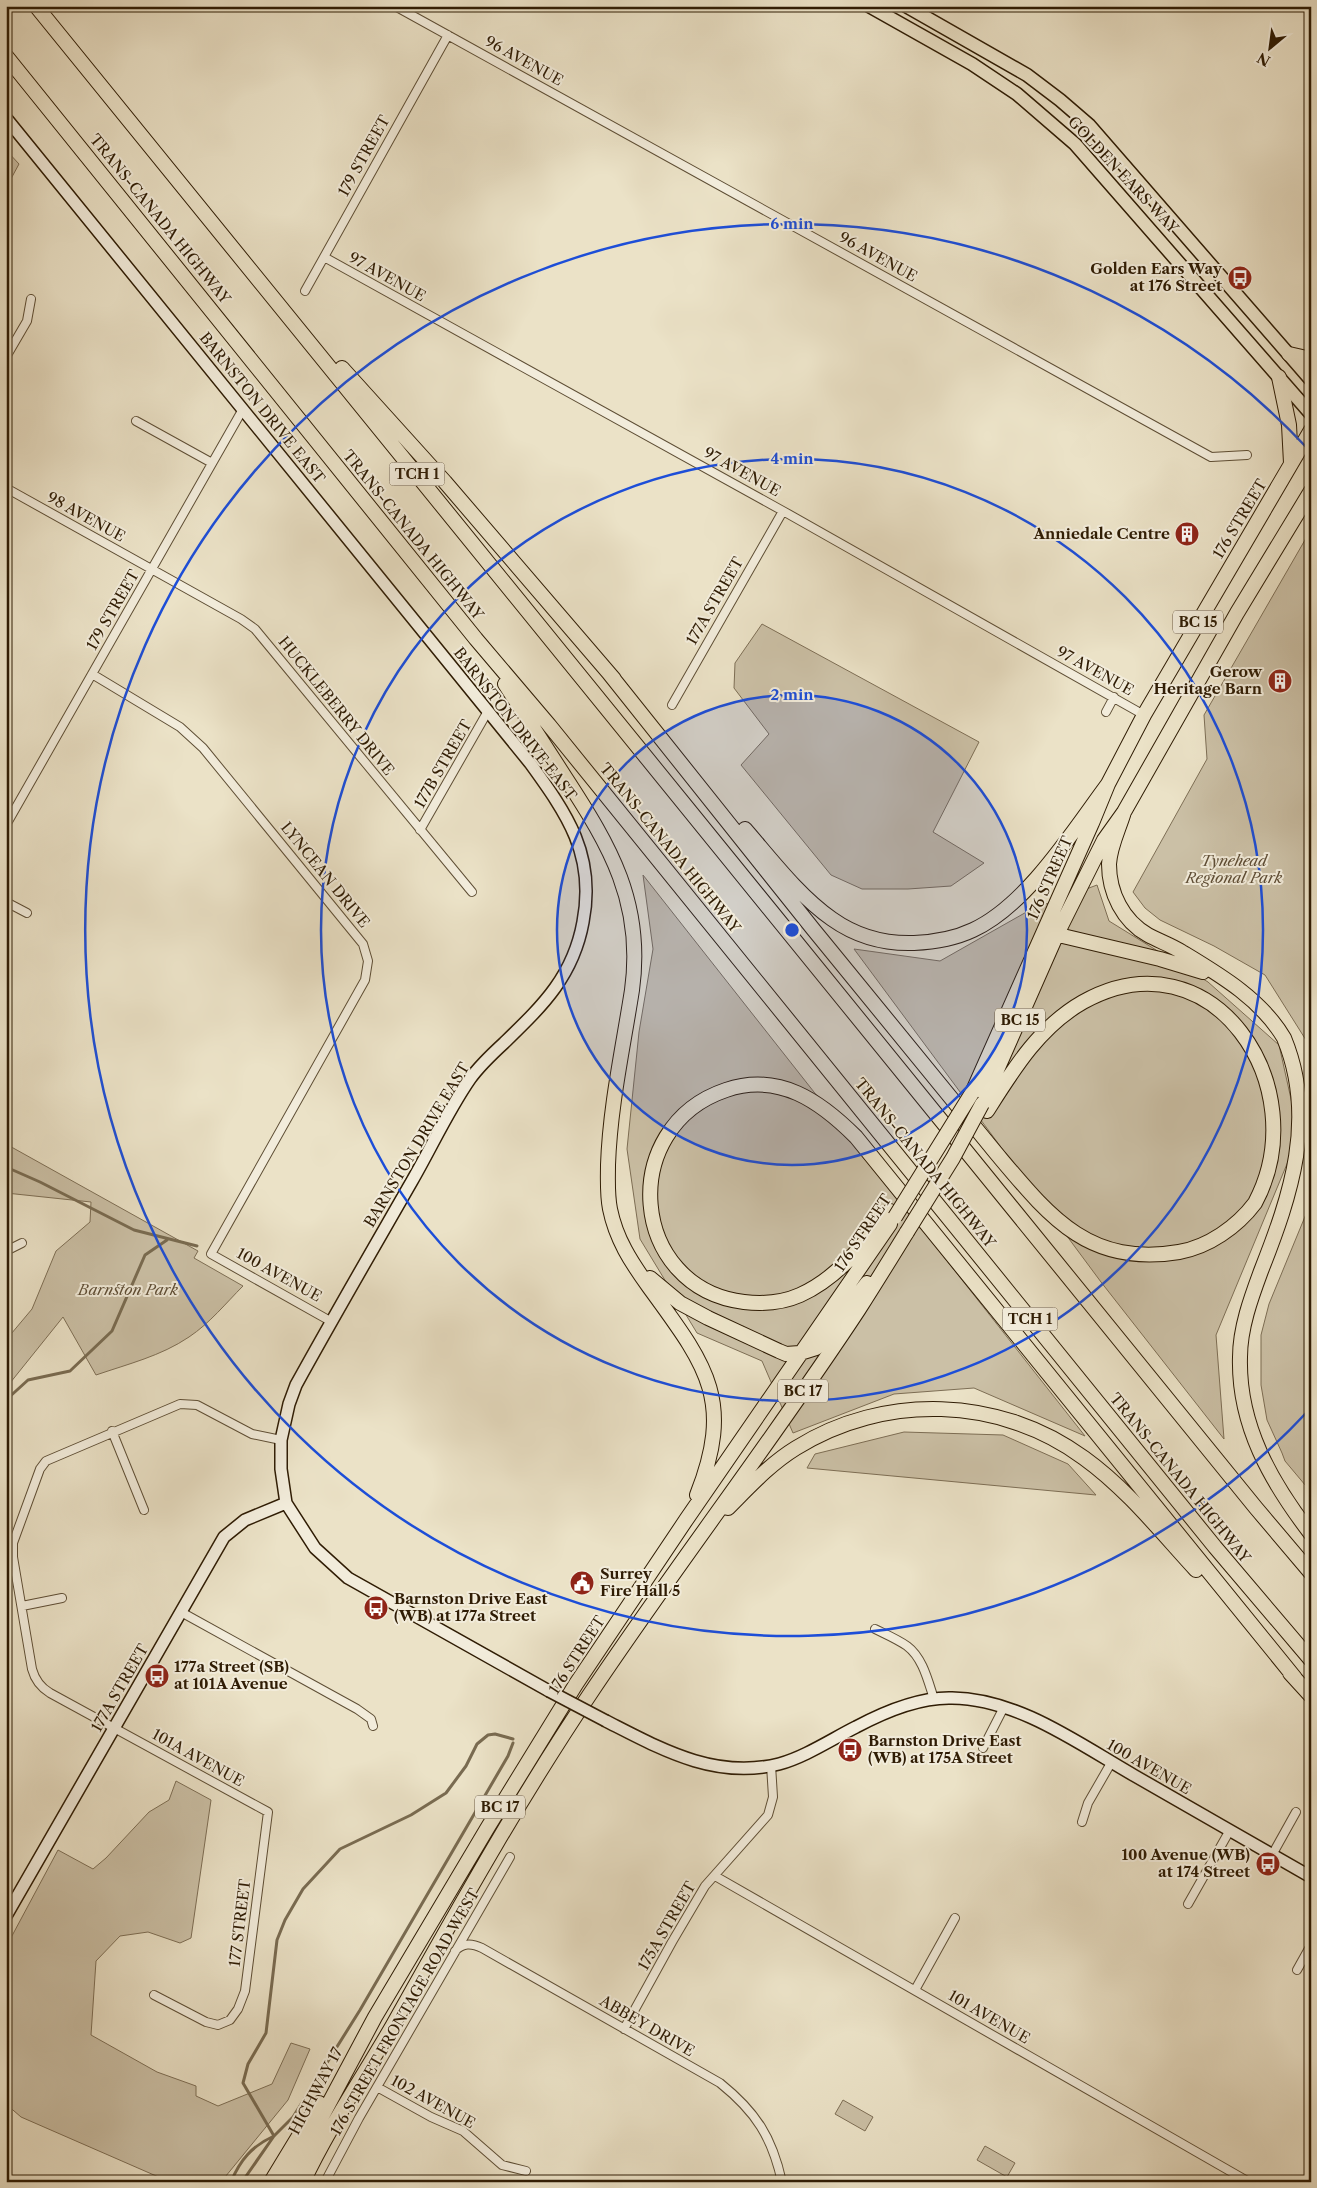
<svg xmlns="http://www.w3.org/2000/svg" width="1317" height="2188" viewBox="0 0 1317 2188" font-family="'Libre Caslon Text',serif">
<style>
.green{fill:#cbc0a6;stroke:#7d6e55}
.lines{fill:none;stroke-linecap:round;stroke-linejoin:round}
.stream{stroke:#796b51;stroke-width:3}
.street-casing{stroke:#5e4e35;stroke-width:10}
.secondary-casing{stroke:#2f1c04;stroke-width:14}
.primary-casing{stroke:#2f1c04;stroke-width:15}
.highway-casing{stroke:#2f1c04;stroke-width:16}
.street{stroke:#f2ecdb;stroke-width:8}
.secondary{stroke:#f2ecdb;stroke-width:11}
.primary{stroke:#ebe2c7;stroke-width:12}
.highway{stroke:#ebe2c7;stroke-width:14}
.secondary-bridge-casing{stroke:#2f1c04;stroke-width:14;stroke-linecap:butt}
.highway-bridge-casing{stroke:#2f1c04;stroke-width:16;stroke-linecap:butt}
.secondary-bridge{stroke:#f2ecdb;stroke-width:11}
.highway-bridge{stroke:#ebe2c7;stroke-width:14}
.ring{fill:none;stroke:#1d4ed8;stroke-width:2.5}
.labels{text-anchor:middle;stroke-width:4;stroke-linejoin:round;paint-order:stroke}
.shield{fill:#f2ecdb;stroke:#6a5a44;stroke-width:1}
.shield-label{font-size:14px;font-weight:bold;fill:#2f1c04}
.street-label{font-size:15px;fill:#2f1c04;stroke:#f2ecdb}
.poi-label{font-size:15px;font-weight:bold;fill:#2f1c04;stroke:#f2ecdb;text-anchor:end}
.park-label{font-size:15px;font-style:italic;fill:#5e4d35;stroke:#f2ecdb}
.centre{fill:#1d4ed8;stroke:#f2ecdb;stroke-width:2.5}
.ring-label{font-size:15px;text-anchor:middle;font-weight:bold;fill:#1d4ed8;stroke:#f2ecdb;stroke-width:4;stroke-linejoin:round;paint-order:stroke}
</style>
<rect width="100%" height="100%" fill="#ebe2c7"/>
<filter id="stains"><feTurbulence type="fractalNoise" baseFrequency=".004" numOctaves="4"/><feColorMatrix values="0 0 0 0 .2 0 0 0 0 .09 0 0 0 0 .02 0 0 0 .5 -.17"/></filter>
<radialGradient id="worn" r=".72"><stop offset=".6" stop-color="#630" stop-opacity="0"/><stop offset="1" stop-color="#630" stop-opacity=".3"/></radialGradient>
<!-- green -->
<path class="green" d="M 6,150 L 19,164 L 6,188 Z
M 1309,533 L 1311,534 L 1311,1048 L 1265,975 L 1214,946 L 1160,920 L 1145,908 L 1133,892 L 1207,759 L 1204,715 Z
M 762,624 L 979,742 L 933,832 L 984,863 L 951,886 L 908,889 L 862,889 L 831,875 L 741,765 L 769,734 L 734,688 L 735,663 Z
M 643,875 L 1085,1436 L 974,1388 L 894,1394 L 793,1433 L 762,1361 L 697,1333 L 640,1239 L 627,1149 L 639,1032 L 653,949 Z
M 1097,885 L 1109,921 L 1208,982 L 1279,1045 L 1299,1135 L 1216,1335 L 1224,1439 L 1101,1282 L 854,949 L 940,961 L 1030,910 Z
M 6,1144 L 198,1251 L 194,1258 L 243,1286 C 226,1303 210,1323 189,1337 C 161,1356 128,1364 96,1375 L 63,1317 L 6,1388 L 6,1340 L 32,1309 L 56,1251 L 90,1222 L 91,1202 L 6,1193 Z
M 1311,1202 L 1311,1492 L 1285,1461 L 1282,1453 L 1267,1420 L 1261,1385 L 1261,1335 L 1269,1304 Z
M 904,1432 L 1003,1435 L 1068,1464 L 1096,1495 L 807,1468 L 815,1454 Z
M 176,1781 L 211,1800 L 191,1938 L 180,1943 L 148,1932 L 120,1936 L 96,1961 L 91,2035 L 157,2072 L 196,2086 L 196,2096 L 218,2106 L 272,2084 L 291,2043 L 310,2049 L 288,2100 L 221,2182 L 170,2182 L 21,2117 L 6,2104 L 6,1947 L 58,1850 L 93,1869 L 106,1858 L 149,1812 L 169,1800 Z
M 843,2100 L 873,2117 L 865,2131 L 835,2114 Z
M 985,2146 L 1015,2163 L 1007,2177 L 977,2160 Z"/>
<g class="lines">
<!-- stream -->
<path class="stream" d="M 6,1167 L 40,1182 L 134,1230 L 197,1246
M 6,1400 L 28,1380 L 70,1371 L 112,1331 L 145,1255 L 167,1240
M 274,2136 L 243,2083 L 248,2064 L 266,2033 L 277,1940 L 285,1920 L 303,1889 L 340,1849 L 411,1815 L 446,1793 L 466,1766 L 477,1744 L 488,1735 L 495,1734 L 513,1739
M 231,2182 C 240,2160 252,2146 274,2136
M 242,2182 L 274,2136 L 293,2117 L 360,2010 L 508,1756 L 513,1743"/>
<defs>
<path id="street" d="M 395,6 L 1211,457 L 1247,455
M 324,257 L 783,511 L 1144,715
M 305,291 L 448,35
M 6,357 L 27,321 L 31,299
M 136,421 L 212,463
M 6,488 L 241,619 L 255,629 L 472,892
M 92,674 L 180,727 L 203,748 L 363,944 L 368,961 L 365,980 L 211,1254 L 332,1322
M 672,705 L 783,511
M 1106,712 L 1114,697
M 6,825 L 243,409
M 420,830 L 488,711
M 6,902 L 27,913
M 6,1251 L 22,1243
M 112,1431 L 144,1510
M 22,1606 L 62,1598
M 181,1612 L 357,1709 L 371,1719 L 373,1726
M 875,1629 C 885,1634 897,1639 907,1646 C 923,1658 928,1681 934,1699
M 983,1748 L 1004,1707
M 1082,1822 L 1088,1803 L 1111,1763
M 1272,1855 L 1296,1812
M 715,1876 L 1249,2182
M 1188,1904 L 1230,1830
M 455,1951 C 463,1943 471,1943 482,1948 L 720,2083 C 756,2112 772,2137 782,2182
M 1297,1970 L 1311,1945
M 915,1990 L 955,1918
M 154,1995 L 206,2022 L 218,2025 L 230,2020 L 238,2009 L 245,1991 L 268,1812 L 50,1693 C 40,1687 35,1680 32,1669 L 13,1557 L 13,1543 L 40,1469 L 46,1461 L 180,1404 L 197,1405 L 252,1434 L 281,1440
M 624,2029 L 672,1942 L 705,1886 L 768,1815 L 773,1797 L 771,1765
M 377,2087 L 431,2117 L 463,2131 L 502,2165 L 526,2171
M 325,2182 L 359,2118 L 510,1857"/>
<path id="secondary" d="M 6,118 L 530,763 C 567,814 596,855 583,922 C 573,977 542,1006 504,1043 C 492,1054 480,1065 470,1079 C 449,1109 431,1148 412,1181 C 373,1249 334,1316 296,1385 L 289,1404 L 281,1440 L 281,1469 L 286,1503 L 315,1548 L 348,1578 L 549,1691
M 606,1721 C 661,1749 715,1780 779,1764 C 805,1757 832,1739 856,1727 C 884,1712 919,1697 952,1698 C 1019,1699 1079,1744 1135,1776 C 1194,1810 1252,1843 1311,1877
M 6,1916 L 224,1537 L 245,1520 L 286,1503"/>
<path id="primary" d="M 869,6 L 972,64 L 1017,94 L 1075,144 L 1311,414
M 906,6 L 1027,75 L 1060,100 L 1089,125 L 1311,380"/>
<path id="highway" d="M 36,6 L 1256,1508 L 1311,1573
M 6,56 L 476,639 L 549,725 L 1215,1547 L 1311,1660
M 1289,354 L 1311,359
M 342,368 L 445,482 L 614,679
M 1279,377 L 1289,425 L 1291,463
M 608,672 L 813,929 L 996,1153 C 1049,1216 1088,1267 1179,1252 C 1208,1247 1237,1227 1255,1203 C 1317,1087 1212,930 1083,1002 C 1039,1027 1013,1070 987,1111
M 505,684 C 525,715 545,746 565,777 C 610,846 644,903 632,990 C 623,1048 610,1106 608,1165 C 608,1179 607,1194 610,1209 C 616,1239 631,1262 649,1287 C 705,1364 735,1399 697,1495
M 1124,812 C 1119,829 1110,846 1109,864 C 1109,893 1123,921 1148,935 C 1159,941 1171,945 1182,952 C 1220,975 1261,999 1284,1038 C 1317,1118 1291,1195 1261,1271 C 1251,1298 1240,1328 1240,1357 C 1238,1425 1271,1482 1311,1534
M 745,829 C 771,859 799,896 832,919 C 856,936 885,944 914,943 C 935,942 954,939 973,930 C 1027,905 1073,831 1108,784
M 1050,933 L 1160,959 L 1203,972
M 972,1093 L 1092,823 L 1108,784 L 1144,715 L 1311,430
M 982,1104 L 1057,934 L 1104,840 L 1124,812 L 1237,613 L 1311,491
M 890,1211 C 865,1243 838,1278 800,1295 C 782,1303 762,1304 744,1302 C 629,1288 616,1127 726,1090 C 779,1072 820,1101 856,1137 L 1295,1678
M 650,1278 L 680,1303 L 708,1318 L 779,1351 L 786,1354 L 800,1353 L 816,1348 L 867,1283
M 728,1508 C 750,1486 770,1464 796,1448 C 884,1393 1000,1396 1084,1458 C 1127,1489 1161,1532 1196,1570
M 1290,1673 L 1311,1696
M 271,2182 L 319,2103
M 287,2182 L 375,2017 L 488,1827 L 576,1684 L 686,1520 L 890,1224
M 303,2182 C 329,2127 363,2077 393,2025 C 456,1913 518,1801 590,1694 C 677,1564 773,1440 859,1309 C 875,1284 891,1258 907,1232"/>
</defs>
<!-- street casing -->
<use href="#street" class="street-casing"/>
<!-- secondary casing -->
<use href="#secondary" class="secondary-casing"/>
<!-- primary casing -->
<use href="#primary" class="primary-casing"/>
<!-- highway casing -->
<use href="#highway" class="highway-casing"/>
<!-- street -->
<use href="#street" class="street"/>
<!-- secondary -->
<use href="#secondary" class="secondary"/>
<!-- primary -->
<use href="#primary" class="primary"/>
<!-- highway -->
<use href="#highway" class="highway"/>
<defs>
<path id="secondary-bridge" d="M 549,1691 L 606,1721"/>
<path id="highway-bridge" d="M 895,1217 L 972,1093
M 907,1232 L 953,1158 L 982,1104"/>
</defs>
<!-- secondary-bridge casing -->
<use href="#secondary-bridge" class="secondary-bridge-casing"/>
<!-- highway-bridge casing -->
<use href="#highway-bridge" class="highway-bridge-casing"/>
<!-- secondary-bridge -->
<use href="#secondary-bridge" class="secondary-bridge"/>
<!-- highway-bridge -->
<use href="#highway-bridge" class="highway-bridge"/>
</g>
<!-- distance rings -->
<circle cx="792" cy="930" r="235" fill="#1d4ed8" fill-opacity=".12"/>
<g class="ring">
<circle cx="792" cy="930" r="235"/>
<circle cx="792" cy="930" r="471"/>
<path d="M1308 1411A706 706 0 1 1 1308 449"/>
</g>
<!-- icons -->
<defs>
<symbol id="bus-disc" viewBox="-11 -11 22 22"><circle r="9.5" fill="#8f2418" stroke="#f2ecdb"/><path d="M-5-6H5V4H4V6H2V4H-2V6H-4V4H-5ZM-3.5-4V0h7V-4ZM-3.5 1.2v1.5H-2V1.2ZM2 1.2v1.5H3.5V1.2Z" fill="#fff"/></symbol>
<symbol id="building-disc" viewBox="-11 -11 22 22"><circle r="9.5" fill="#8f2418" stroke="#f2ecdb"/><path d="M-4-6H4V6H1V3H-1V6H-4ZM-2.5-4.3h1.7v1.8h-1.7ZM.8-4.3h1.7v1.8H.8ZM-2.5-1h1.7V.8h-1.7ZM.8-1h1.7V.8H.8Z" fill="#fff"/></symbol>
<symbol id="civic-disc" viewBox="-11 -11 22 22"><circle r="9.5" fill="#8f2418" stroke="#f2ecdb"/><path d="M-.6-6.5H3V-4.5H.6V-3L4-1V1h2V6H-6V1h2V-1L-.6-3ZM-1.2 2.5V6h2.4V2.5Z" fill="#fff"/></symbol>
</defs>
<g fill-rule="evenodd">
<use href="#bus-disc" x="1226" y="264" width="28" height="28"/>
<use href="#building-disc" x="1173" y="520" width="28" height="28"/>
<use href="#building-disc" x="1266" y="667" width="28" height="28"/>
<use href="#civic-disc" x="568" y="1569" width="28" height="28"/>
<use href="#bus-disc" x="362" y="1594" width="28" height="28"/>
<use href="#bus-disc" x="143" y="1662" width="28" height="28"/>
<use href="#bus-disc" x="836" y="1736" width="28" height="28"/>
<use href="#bus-disc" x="1254" y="1850" width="28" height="28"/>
</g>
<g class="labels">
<!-- shield labels -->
<g class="shield">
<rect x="389.5" y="462.5" width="55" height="23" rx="4"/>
<rect x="1173" y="610.5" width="50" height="23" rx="4"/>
<rect x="995" y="1008.5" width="50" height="23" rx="4"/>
<rect x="1002.5" y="1307.5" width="55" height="23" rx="4"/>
<rect x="778" y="1379.5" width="50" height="23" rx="4"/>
<rect x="475" y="1795.5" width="50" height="23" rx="4"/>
</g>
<g class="shield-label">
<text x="417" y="479">TCH 1</text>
<text x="1198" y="627">BC 15</text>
<text x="1020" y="1025">BC 15</text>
<text x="1030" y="1324">TCH 1</text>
<text x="803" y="1396">BC 17</text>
<text x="500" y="1812">BC 17</text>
</g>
<!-- street labels -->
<g class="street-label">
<text transform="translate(524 61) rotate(29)" y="5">96 AVENUE</text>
<text transform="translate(364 156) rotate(-61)" y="5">179 STREET</text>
<text transform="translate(1123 175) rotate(47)" y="5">GOLDEN EARS WAY</text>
<text transform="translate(160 219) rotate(51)" y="5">TRANS-CANADA HIGHWAY</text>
<text transform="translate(878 257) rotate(29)" y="5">96 AVENUE</text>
<text transform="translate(387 277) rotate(29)" y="5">97 AVENUE</text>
<text transform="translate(262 408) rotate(51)" y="5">BARNSTON DRIVE EAST</text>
<text transform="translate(742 472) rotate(29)" y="5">97 AVENUE</text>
<text transform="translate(86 517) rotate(29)" y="5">98 AVENUE</text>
<text transform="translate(1240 519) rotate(-59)" y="5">176 STREET</text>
<text transform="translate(413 535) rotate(51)" y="5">TRANS-CANADA HIGHWAY</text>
<text transform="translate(715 601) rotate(-60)" y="5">177A STREET</text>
<text transform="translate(113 610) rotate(-60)" y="5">179 STREET</text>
<text transform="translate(1095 671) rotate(29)" y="5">97 AVENUE</text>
<text transform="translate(336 706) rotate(51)" y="5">HUCKLEBERRY DRIVE</text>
<text transform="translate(515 724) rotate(52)" y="5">BARNSTON DRIVE EAST</text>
<text transform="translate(443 764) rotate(-60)" y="5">177B STREET</text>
<text transform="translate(670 848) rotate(51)" y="5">TRANS-CANADA HIGHWAY</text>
<text transform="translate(325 875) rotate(51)" y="5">LYNCEAN DRIVE</text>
<text transform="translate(1050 878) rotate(-66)" y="5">176 STREET</text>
<text transform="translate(417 1145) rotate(-59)" y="5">BARNSTON DRIVE EAST</text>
<text transform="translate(925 1163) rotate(51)" y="5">TRANS-CANADA HIGHWAY</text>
<text transform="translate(863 1233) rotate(-56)" y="5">176 STREET</text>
<text transform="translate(279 1275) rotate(29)" y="5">100 AVENUE</text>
<text transform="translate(1180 1478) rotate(51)" y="5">TRANS-CANADA HIGHWAY</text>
<text transform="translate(577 1655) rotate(-57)" y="5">176 STREET</text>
<text transform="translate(120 1688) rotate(-60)" y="5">177A STREET</text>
<text transform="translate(198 1758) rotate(29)" y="5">101A AVENUE</text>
<text transform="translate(1149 1767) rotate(30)" y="5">100 AVENUE</text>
<text transform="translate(240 1923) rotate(-83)" y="5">177 STREET</text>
<text transform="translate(667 1926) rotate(-60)" y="5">175A STREET</text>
<text transform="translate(405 2012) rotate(-60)" y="5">176 STREET FRONTAGE ROAD WEST</text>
<text transform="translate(989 2017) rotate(30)" y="5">101 AVENUE</text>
<text transform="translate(647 2026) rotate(30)" y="5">ABBEY DRIVE</text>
<text transform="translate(316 2091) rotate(-62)" y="5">HIGHWAY 17</text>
<text transform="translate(433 2102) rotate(29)" y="5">102 AVENUE</text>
</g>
<!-- poi labels -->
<g class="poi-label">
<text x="1222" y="274">Golden Ears Way<tspan x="1222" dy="17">at 176 Street</tspan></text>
<text x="1170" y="539">Anniedale Centre</text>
<text x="1262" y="677">Gerow<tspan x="1262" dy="17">Heritage Barn</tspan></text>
<text x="600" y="1579" text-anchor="start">Surrey<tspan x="600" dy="17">Fire Hall 5</tspan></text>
<text x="394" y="1604" text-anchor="start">Barnston Drive East<tspan x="394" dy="17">(WB) at 177a Street</tspan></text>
<text x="174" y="1672" text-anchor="start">177a Street (SB)<tspan x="174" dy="17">at 101A Avenue</tspan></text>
<text x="868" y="1746" text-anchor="start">Barnston Drive East<tspan x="868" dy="17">(WB) at 175A Street</tspan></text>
<text x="1250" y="1860">100 Avenue (WB)<tspan x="1250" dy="17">at 174 Street</tspan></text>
</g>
<!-- park labels -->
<g class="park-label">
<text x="1234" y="866">Tynehead<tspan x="1234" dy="17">Regional Park</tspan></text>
<text x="128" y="1295">Barnston Park</text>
</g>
</g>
<circle cx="792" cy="930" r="8" class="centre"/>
<g class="ring-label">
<text x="792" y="229">6 min</text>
<text x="792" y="464">4 min</text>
<text x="792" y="700">2 min</text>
</g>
<!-- margin -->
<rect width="1317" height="2188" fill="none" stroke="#ebe2c7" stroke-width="25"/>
<rect x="8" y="8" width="1302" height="2173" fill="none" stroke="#2f1c04" stroke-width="2.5"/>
<rect x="12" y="12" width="1292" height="2163" fill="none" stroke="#2f1c04"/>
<!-- north arrow -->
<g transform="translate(1270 48) rotate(209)" stroke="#f2ecdb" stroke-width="4" paint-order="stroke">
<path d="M0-4L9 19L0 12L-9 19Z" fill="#2f1c04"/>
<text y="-8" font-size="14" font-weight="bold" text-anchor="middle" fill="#2f1c04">N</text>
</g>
<rect width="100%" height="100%" filter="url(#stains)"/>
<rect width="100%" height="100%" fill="url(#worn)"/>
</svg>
